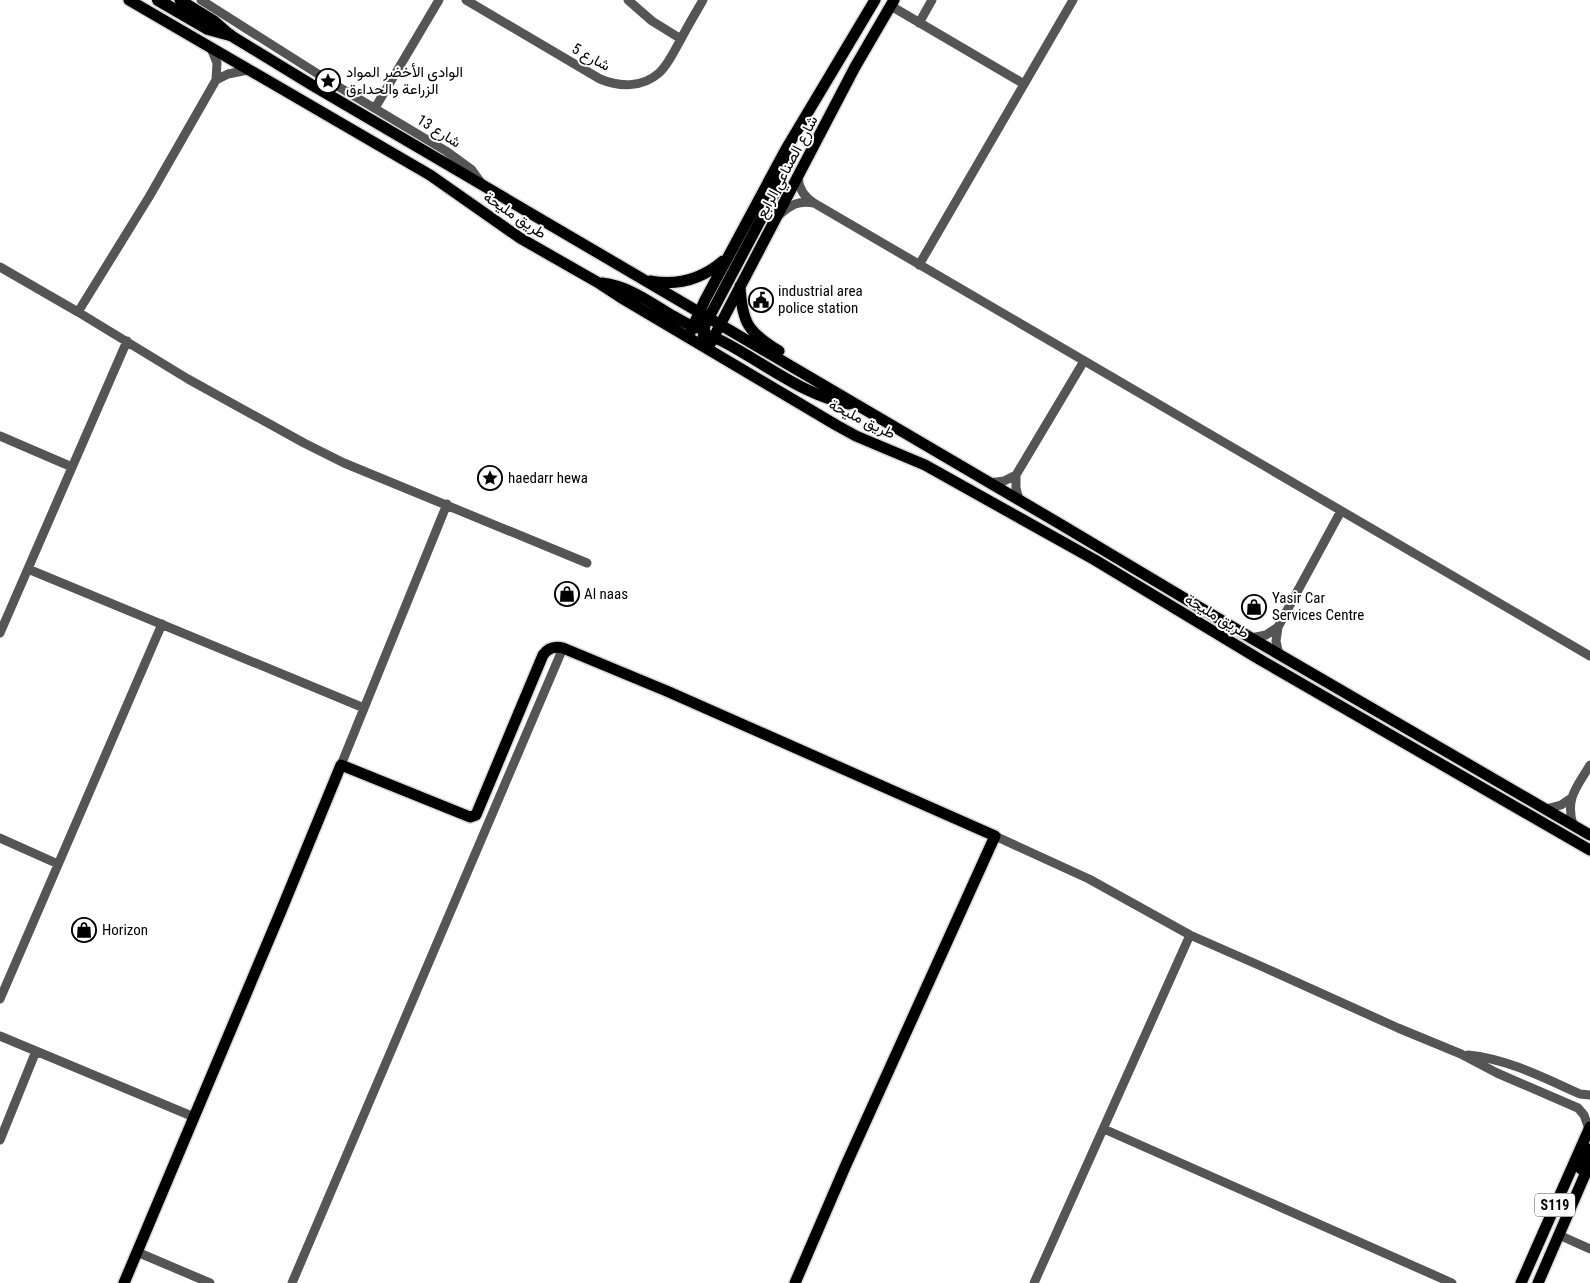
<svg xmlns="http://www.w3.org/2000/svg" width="1590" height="1283" viewBox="0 0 1590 1283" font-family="'Roboto Condensed',Vazirmatn,sans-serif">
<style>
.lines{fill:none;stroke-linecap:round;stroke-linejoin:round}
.major-casing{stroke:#dbdbdb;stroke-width:14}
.highway-casing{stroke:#dbdbdb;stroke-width:15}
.minor{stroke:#555;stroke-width:9}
.major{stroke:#000;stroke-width:11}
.highway{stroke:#000;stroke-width:12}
.labels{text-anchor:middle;stroke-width:4;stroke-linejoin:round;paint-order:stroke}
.shield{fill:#fff;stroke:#4c4c4c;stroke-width:1}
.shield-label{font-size:14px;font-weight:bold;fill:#000}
.street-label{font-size:15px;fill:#000;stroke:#fff}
.poi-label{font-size:15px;fill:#000;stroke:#fff;text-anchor:start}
</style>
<rect width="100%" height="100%" fill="#fff"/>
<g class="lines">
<defs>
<path id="major" d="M 129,0 L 430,175 L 520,238 L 597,282 L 620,297 L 836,425 L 856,436 L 925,465 L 1095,560 L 1259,659 L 1590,850
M 180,0 L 214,21 L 230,35 L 312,85 L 1060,524 L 1251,638 L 1590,835
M 650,281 C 677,286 702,279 723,261
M 602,283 C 629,286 651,303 673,316 C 681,320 689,326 698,328
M 740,286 C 742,323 748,332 779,351
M 707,335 C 721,339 733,347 745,354 C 779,374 811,397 849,404
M 688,337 L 705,300 L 786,149 L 875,0
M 708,348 L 855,67 L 894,0
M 708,348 L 703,339 L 705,325 L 778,187 L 784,169 L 786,153
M 1581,1169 L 1590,1149
M 124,1283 L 281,911 L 341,765 L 470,817 L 476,815 L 543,655 C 548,648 555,646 563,648 L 669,692 L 995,836 L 845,1167 L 795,1283
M 1521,1283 L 1590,1127
M 1538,1283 L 1590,1163"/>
<path id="highway" d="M 158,0 L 208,29 L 230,35"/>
</defs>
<!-- major casing -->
<use href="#major" class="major-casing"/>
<!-- highway casing -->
<use href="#highway" class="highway-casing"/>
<!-- minor -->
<path class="minor" d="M 201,0 L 329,81 L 446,151 L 472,170 L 482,184
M 466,0 L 600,79 C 619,87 642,88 659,73 C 668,65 674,51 680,41 C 687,27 695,14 703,0
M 628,0 L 652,21 L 681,39
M 891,6 L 1024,84
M 919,23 L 932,0
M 216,80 L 228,74 L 248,70
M 375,108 L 439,0
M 798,178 C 799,189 804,197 814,203 L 1590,656
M 779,215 C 791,205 798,200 814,203
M 919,265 L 1073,0
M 0,267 L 78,312 L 188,379 L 304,443 L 344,463 L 587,563
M 78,312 L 149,197 L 216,80 L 217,63 L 211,48
M 0,436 L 72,467
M 989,483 L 1004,481 L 1016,475
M 1019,500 L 1016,488 L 1016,475 L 1084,361
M 28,569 L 364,708
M 0,633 L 127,341
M 1251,638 L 1266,635 L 1278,627
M 1279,655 L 1276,641 L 1278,627 L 1341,511
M 341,765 L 447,504
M 1546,809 L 1561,805 L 1570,799
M 1573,825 C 1565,798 1577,787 1590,765
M 995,836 L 1089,879 L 1190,935 L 1263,967 L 1398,1028 L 1461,1054 L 1497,1073 L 1578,1108 L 1584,1115 L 1589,1129
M 0,838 L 58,864
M 0,999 L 162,624
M 0,1036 L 194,1117
M 1468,1055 C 1508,1059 1544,1078 1580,1094 L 1590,1095
M 1104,1129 L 1452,1283
M 0,1140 L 36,1051
M 1559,1235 L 1590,1249
M 137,1252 L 210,1283
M 292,1283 L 563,648
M 1034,1283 L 1190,935"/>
<!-- major -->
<use href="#major" class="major"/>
<!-- highway -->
<use href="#highway" class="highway"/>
</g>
<!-- icons -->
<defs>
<symbol id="sight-ring" viewBox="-11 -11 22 22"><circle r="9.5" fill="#fff" stroke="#000" stroke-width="1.5"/><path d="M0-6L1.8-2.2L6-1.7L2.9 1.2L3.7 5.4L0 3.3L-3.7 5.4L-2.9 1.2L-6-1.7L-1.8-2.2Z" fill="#000"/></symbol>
<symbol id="civic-ring" viewBox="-11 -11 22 22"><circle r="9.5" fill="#fff" stroke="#000" stroke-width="1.5"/><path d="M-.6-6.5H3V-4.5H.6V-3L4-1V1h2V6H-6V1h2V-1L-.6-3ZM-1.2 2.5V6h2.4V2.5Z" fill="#000"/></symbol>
<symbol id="shop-ring" viewBox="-11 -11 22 22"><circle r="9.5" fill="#fff" stroke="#000" stroke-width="1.5"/><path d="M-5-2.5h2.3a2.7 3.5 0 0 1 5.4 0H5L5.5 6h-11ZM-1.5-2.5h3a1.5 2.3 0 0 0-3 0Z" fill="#000"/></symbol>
</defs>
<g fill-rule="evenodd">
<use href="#sight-ring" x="314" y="67" width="28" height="28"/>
<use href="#civic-ring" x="747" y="286" width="28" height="28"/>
<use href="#sight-ring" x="476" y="464" width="28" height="28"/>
<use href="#shop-ring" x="553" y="580" width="28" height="28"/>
<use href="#shop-ring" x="1240" y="593" width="28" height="28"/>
<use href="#shop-ring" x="70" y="916" width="28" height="28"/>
</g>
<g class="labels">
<!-- shield labels -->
<rect class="shield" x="1535" y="1193.5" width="40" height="23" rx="4"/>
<g class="shield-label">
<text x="1555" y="1210">S119</text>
</g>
<!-- street labels -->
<g class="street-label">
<text transform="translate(591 57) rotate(29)" y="5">شارع 5</text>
<text transform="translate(439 131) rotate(32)" y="5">شارع 13</text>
<text transform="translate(787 167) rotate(-62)" y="5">شارع الصناعي الرابع</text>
<text transform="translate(515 215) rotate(34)" y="5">طريق مليحة</text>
<text transform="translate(862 419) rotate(26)" y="5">طريق مليحة</text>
<text transform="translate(1217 616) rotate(31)" y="5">طريق مليحة</text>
</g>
<!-- poi labels -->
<g class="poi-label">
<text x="346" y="77">الوادى الأخضر المواد<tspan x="346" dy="17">الزراعة والحداءق</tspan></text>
<text x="778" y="296">industrial area<tspan x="778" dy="17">police station</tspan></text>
<text x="508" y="483">haedarr hewa</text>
<text x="584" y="599">Al naas</text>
<text x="1272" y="603">Yasir Car<tspan x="1272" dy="17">Services Centre</tspan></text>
<text x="102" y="935">Horizon</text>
</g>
</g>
</svg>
